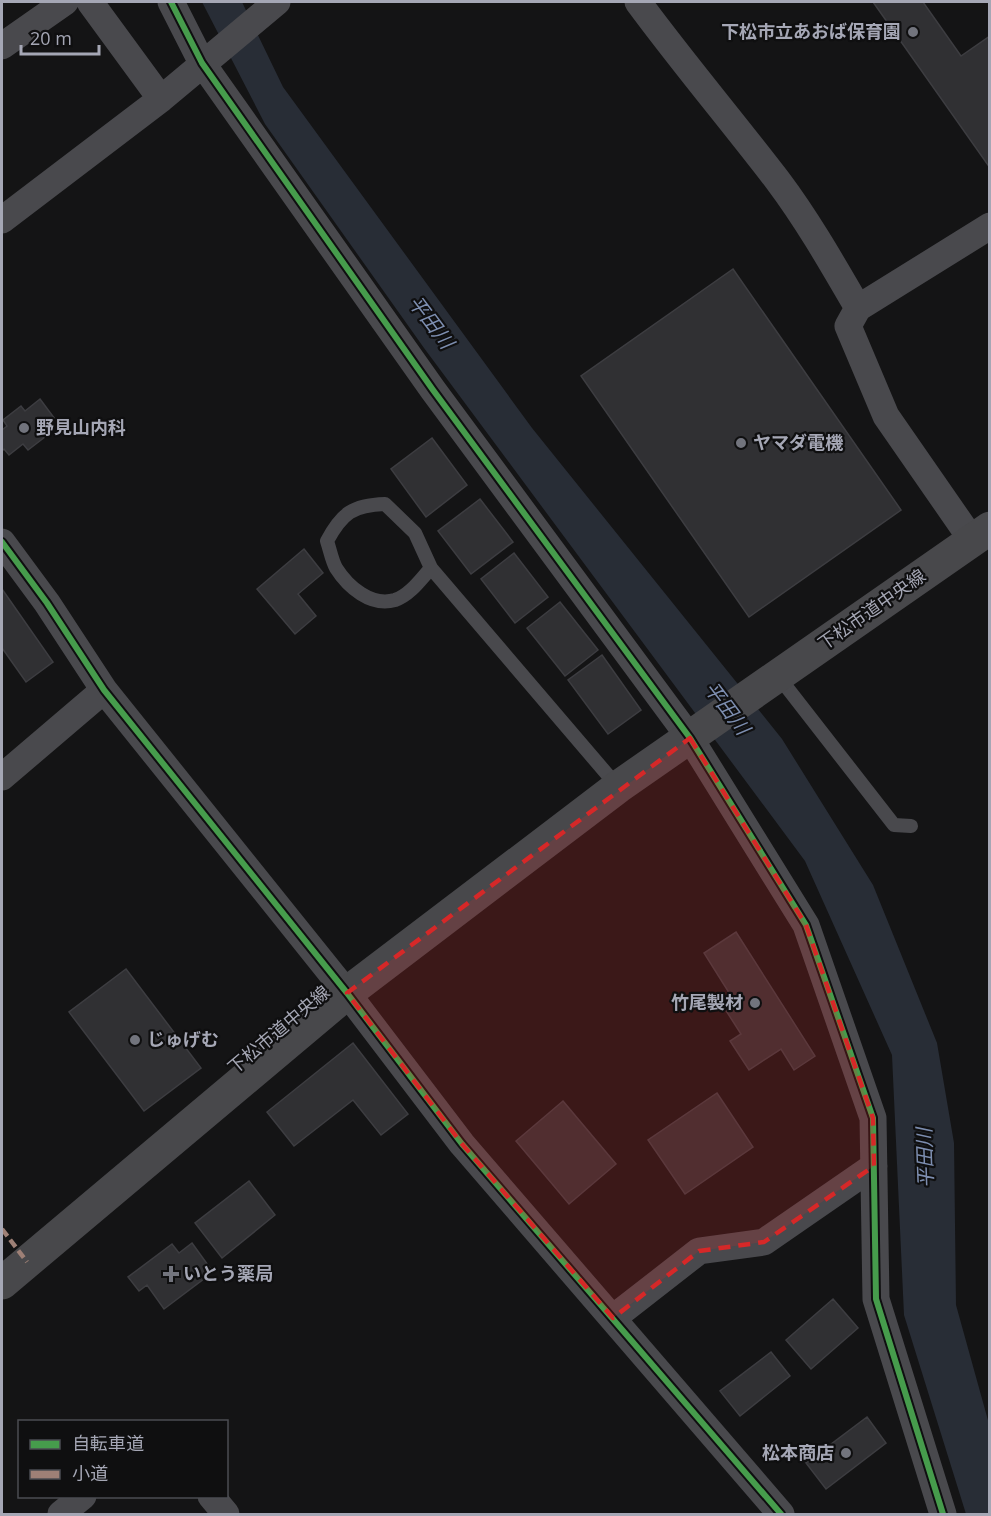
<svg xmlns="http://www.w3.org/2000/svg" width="991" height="1516" viewBox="0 0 991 1516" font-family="'Open Sans','Noto Sans JP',sans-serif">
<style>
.water{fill:#282d36}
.building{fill:#303033;stroke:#3d3d41;stroke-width:1.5}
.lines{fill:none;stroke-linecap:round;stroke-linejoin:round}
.lane{stroke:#49494d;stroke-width:14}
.street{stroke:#49494d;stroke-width:27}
.secondary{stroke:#48484b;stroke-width:33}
.quiet{stroke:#9e8076;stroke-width:4.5;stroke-dasharray:9 4.5;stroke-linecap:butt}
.cycleway-casing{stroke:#0f0f10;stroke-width:10}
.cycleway{stroke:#469c4c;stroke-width:6}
.marked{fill:#d62828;fill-opacity:0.2;stroke:#d62828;stroke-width:4.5;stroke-dasharray:12 8;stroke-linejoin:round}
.poi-dot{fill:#72747d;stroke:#0f0f10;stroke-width:2}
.labels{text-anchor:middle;stroke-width:4.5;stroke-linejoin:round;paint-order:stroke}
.poi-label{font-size:18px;font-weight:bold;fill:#a5a7b5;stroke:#0f0f10;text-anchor:start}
.street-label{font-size:18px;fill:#a5a7b5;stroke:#0f0f10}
.water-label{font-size:20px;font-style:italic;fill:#7d8eb0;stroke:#0f0f10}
</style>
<rect width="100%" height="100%" fill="#141415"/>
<!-- water -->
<path class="water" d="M 202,2 L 242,2 L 283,87 L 532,428 L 782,739 L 873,885 L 937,1043 L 954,1143 L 956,1305 L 989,1424 L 989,1514 L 966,1514 L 904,1315 L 892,1055 L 805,861 L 424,348 L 265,124 Z"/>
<!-- building -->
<path class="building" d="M 873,2 L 923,2 L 961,56 L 990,36 L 990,168 Z
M 733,269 L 901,510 L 749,617 L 581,376 Z
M 40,399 L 55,419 L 40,431 L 45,437 L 28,450 L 23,444 L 9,455 L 4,449 L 2,451 L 2,430 L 7,426 L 3,420 L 21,406 L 25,411 Z
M 432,438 L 467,485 L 426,517 L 391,469 Z
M 480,499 L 513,542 L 471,574 L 438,531 Z
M 304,549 L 323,573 L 298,594 L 316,616 L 295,634 L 257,589 Z
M 514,553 L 548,597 L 515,623 L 481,579 Z
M 2,589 L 53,662 L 26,682 L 2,648 Z
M 560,602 L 598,650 L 565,676 L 527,628 Z
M 602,655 L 641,710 L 608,734 L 568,680 Z
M 736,932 L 815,1056 L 794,1070 L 781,1049 L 749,1070 L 730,1041 L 741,1034 L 723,1006 L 733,999 L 704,953 Z
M 126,969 L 201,1068 L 144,1111 L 69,1012 Z
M 353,1043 L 408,1114 L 381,1135 L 353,1100 L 294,1146 L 267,1112 Z
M 717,1093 L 753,1147 L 685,1194 L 648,1140 Z
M 563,1101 L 616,1164 L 569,1204 L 516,1141 Z
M 249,1181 L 275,1215 L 222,1258 L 195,1223 Z
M 192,1243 L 213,1272 L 164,1309 L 147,1285 L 139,1291 L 128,1277 L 172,1244 L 179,1253 Z
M 833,1299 L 858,1328 L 811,1369 L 786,1340 Z
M 771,1352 L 790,1376 L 740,1416 L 720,1391 Z
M 867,1417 L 886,1443 L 826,1489 L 806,1463 Z"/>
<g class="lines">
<!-- lane -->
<path class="lane" d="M 431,568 C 421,579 410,595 395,600 C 371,607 348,587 336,568 C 332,561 330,550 327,541 C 342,513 353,505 385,504 L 415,533 L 431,568 L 618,787
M 778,676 L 894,825 L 911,826"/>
<!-- street -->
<path class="street" d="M 90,2 L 161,99
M 171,2 L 202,63 L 433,390 L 690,738 L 806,925 L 873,1118 L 876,1299 L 943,1514
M 638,2 C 683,63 732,121 778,181 C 808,221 833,265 858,308
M 2,46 L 65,2
M 2,220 L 161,99 L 277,2
M 972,540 L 886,416 L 848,326 L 858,308 L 990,226
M 2,542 L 47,603 L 104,690 L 347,993 L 462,1144 L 781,1514
M 2,777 L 104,690
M 613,1318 L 699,1251 L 764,1242 L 874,1166
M 211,1496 L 226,1514
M 61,1514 L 83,1496"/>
<!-- secondary -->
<path class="secondary" d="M 2,1283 L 347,993 L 618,787 L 990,528"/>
<!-- quiet -->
<path class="quiet" d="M 2,1229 L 27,1262"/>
<defs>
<path id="cycleway" d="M 171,2 L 202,63 L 433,390 L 690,738 L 806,925 L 873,1118 L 876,1299 L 943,1514
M 2,542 L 47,603 L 104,690 L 347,993 L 462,1144 L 781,1514"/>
</defs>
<!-- cycleway casing -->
<use href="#cycleway" class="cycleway-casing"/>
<!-- cycleway -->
<use href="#cycleway" class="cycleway"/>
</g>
<!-- marked area -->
<path class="marked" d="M 690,738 L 806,925 L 873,1118 L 874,1166 L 764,1242 L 699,1251 L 613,1318 L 462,1144 L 347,993 Z"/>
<!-- markers -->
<g class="poi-dot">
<circle cx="913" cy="32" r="6"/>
<circle cx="24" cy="428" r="6"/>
<circle cx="741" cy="443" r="6"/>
<circle cx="755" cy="1003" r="6"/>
<circle cx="135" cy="1040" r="6"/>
<path d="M168 1265h6v6h6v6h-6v6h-6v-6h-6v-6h6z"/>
<circle cx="846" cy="1453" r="6"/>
</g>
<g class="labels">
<!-- poi labels -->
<g class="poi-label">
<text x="901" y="38" text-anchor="end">下松市立あおば保育園</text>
<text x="36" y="434">野見山内科</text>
<text x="753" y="449">ヤマダ電機</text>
<text x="743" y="1009" text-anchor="end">竹尾製材</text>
<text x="147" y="1046">じゅげむ</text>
<text x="183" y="1280">いとう薬局</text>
<text x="834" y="1459" text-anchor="end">松本商店</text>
</g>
<!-- street labels -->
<g class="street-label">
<text transform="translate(872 610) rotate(-35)" y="6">下松市道中央線</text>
<text transform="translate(279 1030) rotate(-40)" y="6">下松市道中央線</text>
</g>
<!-- water labels -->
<g class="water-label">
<text transform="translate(431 322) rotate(53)" y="7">平田川</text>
<text transform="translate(727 708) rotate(53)" y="7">平田川</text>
<text transform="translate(925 1158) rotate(-92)" y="7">平田川</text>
</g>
</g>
<!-- border -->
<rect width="991" height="1516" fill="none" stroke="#a5a7b5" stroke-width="6"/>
<!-- legend -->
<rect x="18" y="1420" width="210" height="78" fill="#0f0f10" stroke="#4b4c52" stroke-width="1.5"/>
<rect x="30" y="1440" width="30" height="9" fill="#469c4c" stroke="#4b4c52" stroke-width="1.5"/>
<text x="72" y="1450" font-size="18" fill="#a5a7b5">自転車道</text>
<rect x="30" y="1470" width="30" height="9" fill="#9e8076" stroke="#4b4c52" stroke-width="1.5"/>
<text x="72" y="1480" font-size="18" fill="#a5a7b5">小道</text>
<!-- scale -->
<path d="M21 45v9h78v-9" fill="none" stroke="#a5a7b5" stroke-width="3"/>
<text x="30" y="45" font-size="18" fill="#a5a7b5" stroke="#0f0f10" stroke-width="4.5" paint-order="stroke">20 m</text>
</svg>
